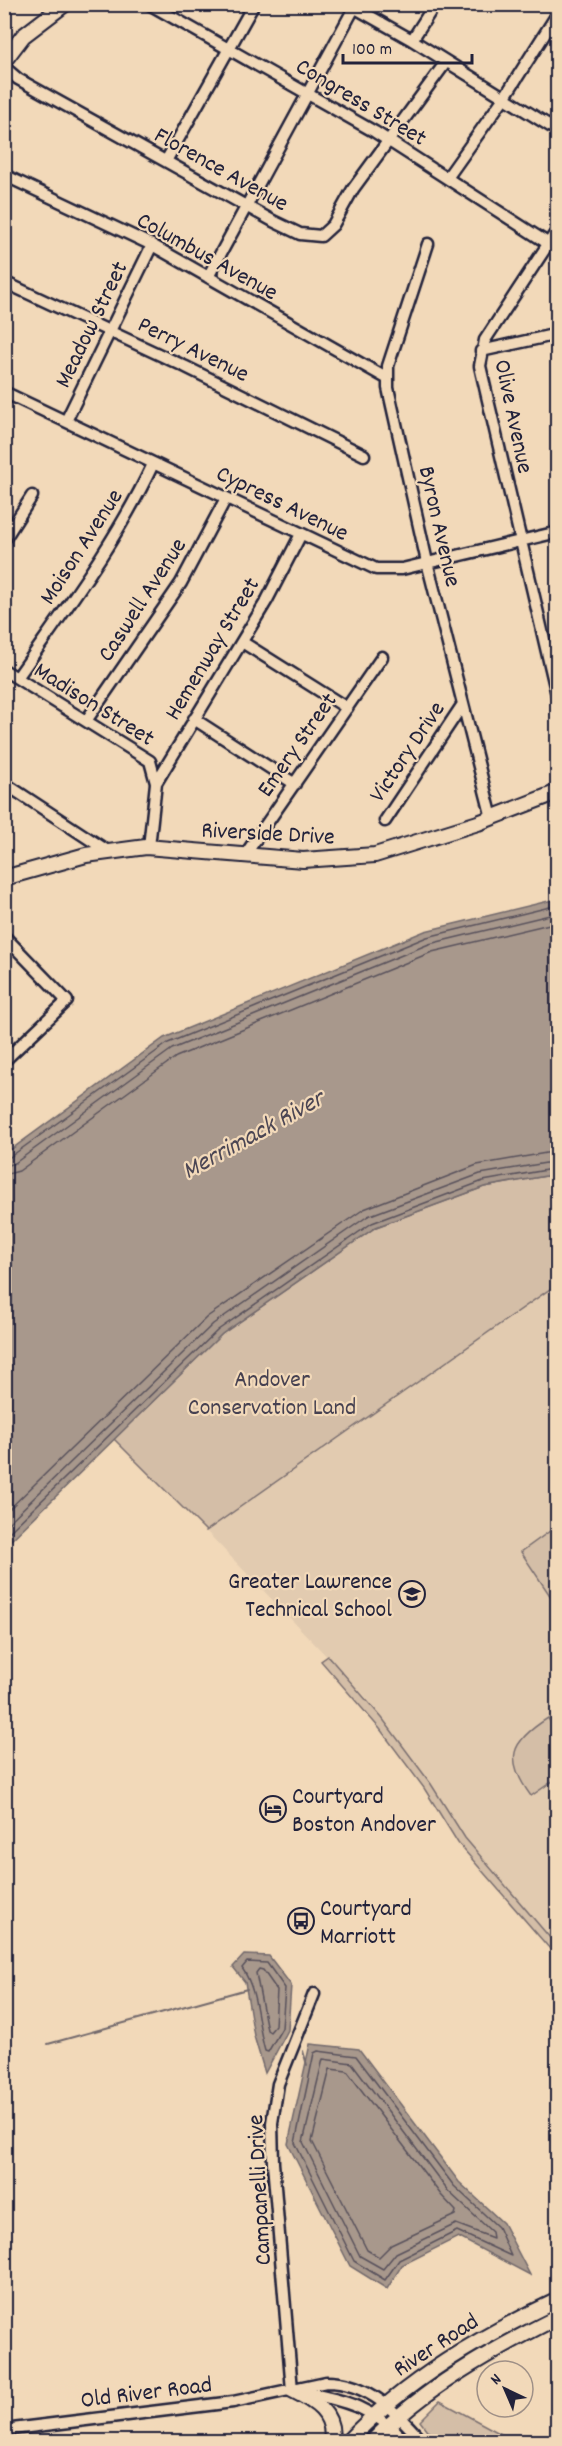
<svg xmlns="http://www.w3.org/2000/svg" width="562" height="2446" viewBox="0 0 562 2446" font-family="Dekko,sans-serif">
<style>
.built{fill:#e2cbb0}
.green{fill:#d4bea7;stroke:#7b7071;stroke-width:1.5}
.water{fill:#a8988c;stroke:#72696c;stroke-width:1.5}
.lines{fill:none;stroke-linecap:round;stroke-linejoin:round}
.shore{stroke:#58515b;stroke-width:1.5}
.stream{stroke:#72696c;stroke-width:2}
.minor-casing{stroke:#22223b;stroke-width:15}
.secondary-casing{stroke:#22223b;stroke-width:18}
.minor{stroke:#f2d9b9;stroke-width:10}
.secondary{stroke:#f2d9b9;stroke-width:14}
.labels{text-anchor:middle;stroke-width:4.5;stroke-linejoin:round;paint-order:stroke}
.street-label{font-size:24px;fill:#22223b;stroke:#f2d9b9}
.park-label{font-size:24px;fill:#464151;stroke:#f2d9b9}
.poi-label{font-size:24px;fill:#22223b;stroke:#f2d9b9;text-anchor:start}
.water-label{font-size:26px;font-style:italic;fill:#4a4553;stroke:#f2d9b9}
</style>
<rect width="100%" height="100%" fill="#f2d9b9"/>
<filter id="ink" filterUnits="userSpaceOnUse"><feTurbulence type="fractalNoise" baseFrequency=".0167" numOctaves="2"/><feDisplacementMap in="SourceGraphic" scale="12" xChannelSelector="R" yChannelSelector="G"/><feConvolveMatrix kernelMatrix="1 2 1 2 8 2 1 2 1" color-interpolation-filters="sRGB"/></filter>
<g filter="url(#ink)">
<!-- built -->
<path class="built" d="M 557,1284 L 557,1946 L 465,1838 L 431,1784 L 364,1695 L 206,1531 Z"/>
<!-- green -->
<path class="green" d="M 557,1174 L 557,1284 L 206,1531 L 114,1439 L 222,1334 L 376,1227 L 484,1187 Z
M 557,1526 L 557,1606 L 521,1552 Z
M 328,1656 L 382,1718 L 431,1784 L 465,1838 L 557,1946 L 557,1957 L 458,1843 L 424,1788 L 380,1729 L 321,1661 Z
M 548,1718 L 557,1733 L 557,1778 L 531,1796 C 504,1759 510,1742 548,1718 Z
M 440,2401 L 514,2441 L 435,2441 L 420,2421 Z"/>
<!-- water -->
<path class="water" d="M 557,899 L 557,1174 L 484,1187 L 376,1227 L 222,1334 L 5,1546 L 5,1154 L 164,1038 L 425,931 Z
M 244,1955 L 269,1956 L 291,1985 L 288,2030 L 265,2073 L 254,2036 L 245,1982 L 233,1967 Z
M 310,2044 L 359,2049 L 459,2182 L 503,2223 L 530,2275 L 458,2237 L 402,2265 L 387,2289 L 350,2266 L 288,2144 Z"/>
<g class="lines">
<!-- shore -->
<path class="shore" d="M 4,1158 L 10,1157 L 168,1043 L 427,937 L 558,905
M 4,1166 L 15,1163 L 172,1049 L 429,944 L 558,913
M 4,1175 L 19,1171 L 176,1057 L 432,952 L 558,922
M 4,1514 L 207,1317 L 364,1209 L 477,1165 L 558,1151
M 4,1527 L 213,1324 L 368,1216 L 480,1174 L 558,1161
M 4,1537 L 218,1330 L 372,1223 L 483,1181 L 558,1168
M 247,1962 L 267,1963 L 285,1988 L 282,2028 L 268,2052 L 265,2051 C 257,2023 258,1991 242,1968 Z
M 259,1969 L 263,1970 L 277,1990 L 275,2026 L 270,2032 L 267,2030 L 256,1973 Z
M 318,2051 L 356,2056 L 454,2186 L 498,2227 L 511,2256 L 457,2231 L 399,2260 L 385,2280 L 354,2261 L 295,2143 L 314,2053 Z
M 323,2059 L 352,2063 L 448,2191 L 492,2232 L 493,2238 L 456,2224 L 396,2253 L 383,2269 L 360,2256 L 303,2142 Z
M 330,2069 L 347,2071 L 441,2195 L 456,2211 L 455,2215 L 391,2245 L 379,2257 L 367,2250 L 312,2141 Z"/>
<!-- stream -->
<path class="stream" d="M 48,2044 L 247,1989
M 4,2045 L 11,2044
M 303,2051 L 307,2065"/>
<defs>
<path id="minor" d="M 149,4 L 375,132 L 549,244
M 350,5 L 412,40 L 558,131
M 412,40 L 435,4
M 4,67 L 18,79 L 273,221 L 300,234 L 321,236 L 333,225 L 353,189 L 446,62
M 166,161 L 254,4
M 4,175 L 152,245 L 388,379
M 447,178 L 506,95 L 558,13
M 558,229 L 485,340 L 480,366 L 558,699
M 428,244 L 388,366 L 388,388 L 427,562 L 492,818
M 208,277 L 354,8
M 4,282 L 186,367 L 364,455
M 481,351 L 558,334
M 4,392 L 376,569 L 402,569 L 558,532
M 66,421 L 152,245
M 4,540 L 32,496
M 242,642 L 347,708
M 4,670 L 150,761 L 156,783 L 149,847
M 17,678 C 66,608 117,541 153,464
M 194,719 L 295,784
M 86,721 L 181,583 L 226,498
M 4,783 L 109,852
M 156,783 L 267,600 L 301,534
M 385,821 L 463,704
M 245,855 L 382,657
M 4,936 L 67,1001 L 4,1061
M 292,2390 L 273,2163 L 272,2123 L 278,2084 L 314,1994
M 301,2392 C 346,2400 374,2408 406,2442
M 4,2430 L 233,2402 L 326,2382 C 369,2382 396,2412 423,2442"/>
<path id="secondary" d="M 4,61 L 23,36 L 65,4
M 4,878 L 86,855 L 146,847 L 303,860 L 375,855 L 478,823 L 558,792
M 292,2390 C 314,2401 336,2413 331,2442
M 347,2442 C 406,2380 481,2336 558,2300
M 372,2442 C 422,2389 494,2349 558,2317"/>
</defs>
<!-- minor casing -->
<use href="#minor" class="minor-casing"/>
<!-- secondary casing -->
<use href="#secondary" class="secondary-casing"/>
<!-- minor -->
<use href="#minor" class="minor"/>
<!-- secondary -->
<use href="#secondary" class="secondary"/>
</g>
</g>
<!-- icons -->
<defs>
<symbol id="school-ring" viewBox="-11 -11 22 22"><circle r="9.5" fill="#f2d9b9" stroke="#22223b" stroke-width="1.5"/><path d="M0-5L7-2L0 1L-7-2ZM-4 1L0 2.5L4 1V4Q0 6-4 4Z" fill="#22223b"/></symbol>
<symbol id="hotel-ring" viewBox="-11 -11 22 22"><circle r="9.5" fill="#f2d9b9" stroke="#22223b" stroke-width="1.5"/><path d="M-6-4.5h1.5V1H6V5H4.5V3h-9V5H-6ZM-4 0a1.8 1.8 0 1 1 3.6 0ZM.5 0V-2.5h3Q6-2.5 6 0Z" fill="#22223b"/></symbol>
<symbol id="bus-ring" viewBox="-11 -11 22 22"><circle r="9.5" fill="#f2d9b9" stroke="#22223b" stroke-width="1.5"/><path d="M-5-6H5V4H4V6H2V4H-2V6H-4V4H-5ZM-3.5-4V0h7V-4ZM-3.5 1.2v1.5H-2V1.2ZM2 1.2v1.5H3.5V1.2Z" fill="#22223b"/></symbol>
</defs>
<g fill-rule="evenodd">
<use href="#school-ring" x="397" y="1579" width="30" height="30"/>
<use href="#hotel-ring" x="258" y="1794" width="30" height="30"/>
<use href="#bus-ring" x="286" y="1906" width="30" height="30"/>
</g>
<g class="labels">
<!-- street labels -->
<g class="street-label">
<text transform="translate(362 101) rotate(31)" y="8">Congress Street</text>
<text transform="translate(222 168) rotate(29)" y="8">Florence Avenue</text>
<text transform="translate(208 255) rotate(29)" y="8">Columbus Avenue</text>
<text transform="translate(90 324) rotate(-64)" y="8">Meadow Street</text>
<text transform="translate(194 348) rotate(26)" y="8">Perry Avenue</text>
<text transform="translate(515 416) rotate(78)" y="8">Olive Avenue</text>
<text transform="translate(283 502) rotate(26)" y="8">Cypress Avenue</text>
<text transform="translate(441 526) rotate(77)" y="8">Byron Avenue</text>
<text transform="translate(80 546) rotate(-57)" y="8">Moison Avenue</text>
<text transform="translate(141 599) rotate(-57)" y="8">Caswell Avenue</text>
<text transform="translate(211 648) rotate(-59)" y="8">Hemenway Street</text>
<text transform="translate(95 703) rotate(32)" y="8">Madison Street</text>
<text transform="translate(296 744) rotate(-55)" y="8">Emery Street</text>
<text transform="translate(406 751) rotate(-56)" y="8">Victory Drive</text>
<text transform="translate(268 832) rotate(3)" y="8">Riverside Drive</text>
<text transform="translate(258 2190) rotate(-93)" y="8">Campanelli Drive</text>
<text transform="translate(435 2344) rotate(-33)" y="8">River Road</text>
<text transform="translate(146 2391) rotate(-7)" y="8">Old River Road</text>
</g>
<!-- park labels -->
<g class="park-label">
<text x="272" y="1386">Andover<tspan x="272" dy="28">Conservation Land</tspan></text>
</g>
<!-- poi labels -->
<g class="poi-label">
<text x="392" y="1588" text-anchor="end">Greater Lawrence<tspan x="392" dy="28">Technical School</tspan></text>
<text x="292" y="1803">Courtyard<tspan x="292" dy="28">Boston Andover</tspan></text>
<text x="320" y="1915">Courtyard<tspan x="320" dy="28">Marriott</tspan></text>
</g>
<!-- water labels -->
<g class="water-label">
<text transform="translate(252 1133) rotate(-29)" y="9">Merrimack River</text>
</g>
</g>
<!-- margin -->
<rect width="562" height="2446" fill="none" stroke="#f2d9b9" stroke-width="24"/>
<rect x="12" y="12" width="538" height="2422" fill="none" stroke="#22223b" stroke-width="2" filter="url(#ink)"/>
<!-- north arrow -->
<g transform="translate(505 2389) rotate(316)"><circle r="28" fill="#f2d9b9" stroke="#9f9087" stroke-width="1.5"/>
<path d="M0-4.5L10 22L0 15L-10 22Z" fill="#22223b"/>
<text y="-9" font-size="16" font-weight="bold" text-anchor="middle" fill="#22223b">N</text>
</g>
<!-- scale -->
<path d="M343 54v9h129v-9" fill="none" stroke="#22223b" stroke-width="3"/>
<text x="352" y="54" font-size="18" fill="#22223b" stroke="#f2d9b9" stroke-width="4.5" paint-order="stroke">100 m</text>
</svg>
